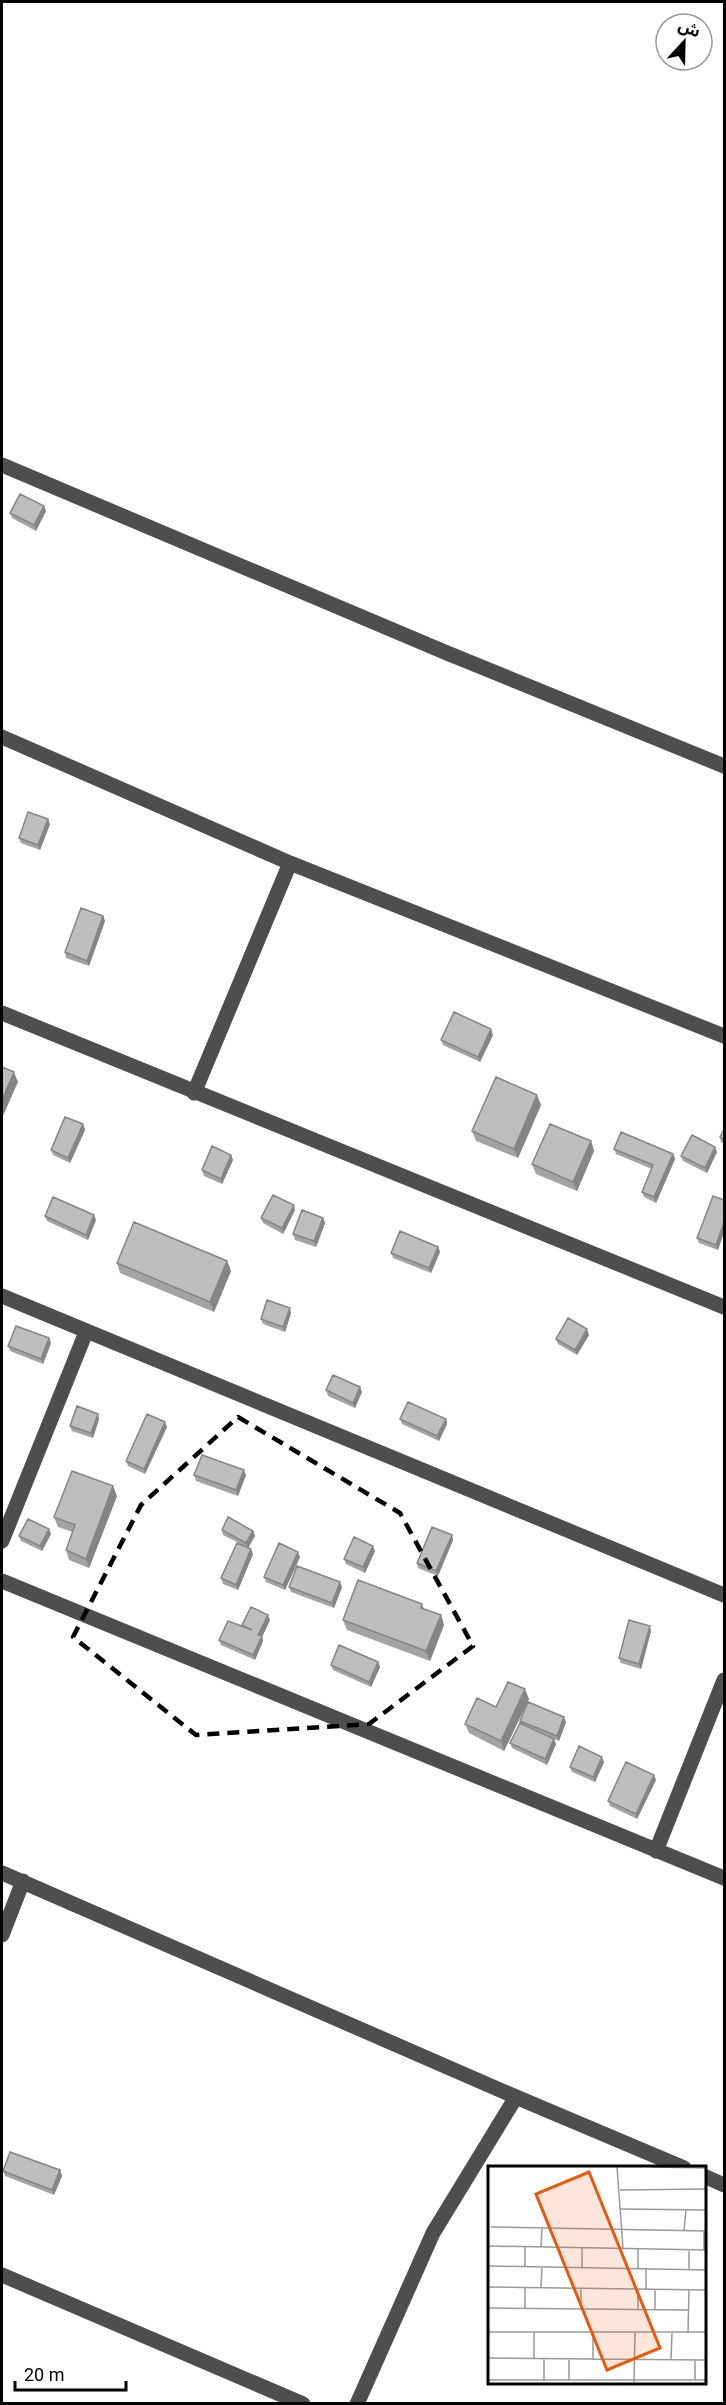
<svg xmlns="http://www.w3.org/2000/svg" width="726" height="2405" viewBox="0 0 726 2405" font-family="Roboto,'Noto Sans Arabic',sans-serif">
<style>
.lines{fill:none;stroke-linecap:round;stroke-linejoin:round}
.minor{stroke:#4e4e4e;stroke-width:15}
.wall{fill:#a3a3a3}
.shaded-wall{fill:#858585}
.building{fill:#bebebe;stroke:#858585;stroke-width:1.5}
.marked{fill:none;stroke:#000;stroke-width:4.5;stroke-dasharray:12 8;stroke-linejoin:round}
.inset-road{fill:none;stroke:#999;stroke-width:1.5}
.view{fill:#e8590c;fill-opacity:0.15;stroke:#e8590c;stroke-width:3}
.inset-edge{fill:none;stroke:#000;stroke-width:3}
</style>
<rect width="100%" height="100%" fill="#fff"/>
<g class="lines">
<!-- minor -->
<path class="minor" d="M 2,465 L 447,653 L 724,766
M 2,737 L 290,863 L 724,1036
M 2,1013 L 724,1307
M 194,1093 L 290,863
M 2,1296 L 724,1595
M 2,1541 L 86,1332
M 2,1581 L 724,1878
M 656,1851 L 724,1680
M 2,1873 L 516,2097 L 684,2168
M 2,1935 L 23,1881
M 704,2176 L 724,2185
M 2,2275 L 303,2404
M 357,2404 L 433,2233 L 516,2097"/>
</g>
<!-- wall -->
<path class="wall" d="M 44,506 L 46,511 L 36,531 L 12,518 L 10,513 Z
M 50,824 L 40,850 L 21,843 L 19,838 Z
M 103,916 L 105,921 L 89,966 L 66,958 L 65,952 Z
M 493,1035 L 480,1062 L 443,1045 L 441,1040 Z
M 541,1105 L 518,1158 L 476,1141 L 472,1131 Z
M 83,1124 L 85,1130 L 70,1163 L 53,1155 L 51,1150 Z
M 724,1129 L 724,1144 L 721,1142 L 720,1137 Z
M 591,1141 L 594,1151 L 577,1191 L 536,1174 L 532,1164 Z
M 715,1147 L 717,1152 L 707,1173 L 683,1161 L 681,1156 Z
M 614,1149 L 673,1154 L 675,1159 L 656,1203 L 644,1197 L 642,1192 L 652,1169 L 616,1154 Z
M 231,1155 L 233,1160 L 222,1184 L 204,1176 L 202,1170 Z
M 724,1200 L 718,1250 L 699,1243 L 697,1238 Z
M 295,1210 L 283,1234 L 263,1223 L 261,1218 Z
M 45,1216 L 96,1220 L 88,1240 L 47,1221 Z
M 323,1218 L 325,1223 L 316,1247 L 295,1240 L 293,1234 Z
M 438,1247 L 440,1252 L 431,1273 L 393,1258 L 391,1253 Z
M 227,1261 L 231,1271 L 214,1312 L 120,1273 L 117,1263 Z
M 291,1313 L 285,1332 L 263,1324 L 261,1319 Z
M 589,1335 L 577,1355 L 558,1344 L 556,1339 Z
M 49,1338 L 51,1343 L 43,1364 L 10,1351 L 8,1346 Z
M 326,1390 L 362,1392 L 355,1408 L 328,1396 Z
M 98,1414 L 99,1419 L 93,1438 L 72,1431 L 70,1426 Z
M 400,1419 L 446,1419 L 447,1424 L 439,1441 L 402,1424 Z
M 167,1427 L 145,1474 L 128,1466 L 126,1461 Z
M 194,1475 L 246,1475 L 238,1496 L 196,1481 Z
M 117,1496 L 89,1568 L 69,1560 L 66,1550 L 73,1532 L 58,1527 L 54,1517 Z
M 49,1529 L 51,1534 L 42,1551 L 21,1541 L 19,1536 Z
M 222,1530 L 253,1531 L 255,1536 L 248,1548 L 253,1554 L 238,1590 L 223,1584 L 221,1578 L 241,1544 L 223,1535 Z
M 452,1535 L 453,1540 L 438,1576 L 418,1568 L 417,1563 Z
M 375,1551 L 365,1573 L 346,1564 L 344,1559 Z
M 300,1557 L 285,1590 L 266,1582 L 264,1577 Z
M 289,1587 L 342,1587 L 334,1608 L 291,1592 Z
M 422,1604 L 424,1609 L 441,1615 L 444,1625 L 430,1661 L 347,1630 L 343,1620 Z
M 270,1620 L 262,1637 L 263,1641 L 255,1660 L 221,1645 L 219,1640 L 242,1626 Z
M 651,1631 L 641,1669 L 621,1663 L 619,1658 Z
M 378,1662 L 380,1667 L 371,1687 L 333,1670 L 331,1665 Z
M 529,1699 L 504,1751 L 469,1733 L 465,1724 L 496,1707 Z
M 520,1721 L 566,1722 L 559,1741 L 551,1738 L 556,1744 L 547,1765 L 512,1748 L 510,1743 L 521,1724 Z
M 604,1762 L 595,1782 L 572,1772 L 570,1767 Z
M 656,1780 L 637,1819 L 610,1806 L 608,1801 Z
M 60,2170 L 62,2176 L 54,2195 L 5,2176 L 3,2171 Z"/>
<!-- shaded-wall -->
<path class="shaded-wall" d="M 44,506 L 46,511 L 36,531 L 34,525 Z
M 48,819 L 50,824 L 40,850 L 38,845 Z
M 103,916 L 105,921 L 89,966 L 87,961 Z
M 491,1029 L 493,1035 L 480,1062 L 478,1057 Z
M 14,1072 L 18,1082 L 2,1118 L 2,1100 Z
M 537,1095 L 541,1105 L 518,1158 L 514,1149 Z
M 83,1124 L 85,1130 L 70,1163 L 68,1158 Z
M 591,1141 L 594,1151 L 577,1191 L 573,1182 Z
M 715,1147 L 717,1152 L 707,1173 L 705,1168 Z
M 673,1154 L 675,1159 L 656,1203 L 654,1197 Z
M 231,1155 L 233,1160 L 222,1184 L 221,1179 Z
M 294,1205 L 295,1210 L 283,1234 L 282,1228 Z
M 94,1215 L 96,1220 L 88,1240 L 86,1235 Z
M 323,1218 L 325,1223 L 316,1247 L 314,1241 Z
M 724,1222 L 724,1233 L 718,1250 L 716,1245 Z
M 438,1247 L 440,1252 L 431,1273 L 429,1268 Z
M 227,1261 L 231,1271 L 214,1312 L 210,1302 Z
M 290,1308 L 291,1313 L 285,1332 L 283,1327 Z
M 587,1329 L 589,1335 L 577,1355 L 575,1350 Z
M 49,1338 L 51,1343 L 43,1364 L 41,1359 Z
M 360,1387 L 362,1392 L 355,1408 L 353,1403 Z
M 98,1414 L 99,1419 L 93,1438 L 91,1433 Z
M 446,1419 L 447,1424 L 439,1441 L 437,1436 Z
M 165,1422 L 167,1427 L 145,1474 L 144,1469 Z
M 244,1470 L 246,1475 L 238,1496 L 236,1490 Z
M 113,1486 L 117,1496 L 89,1568 L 86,1559 Z
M 49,1529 L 51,1534 L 42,1551 L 40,1546 Z
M 253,1531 L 255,1536 L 248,1548 L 246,1543 Z
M 452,1535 L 453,1540 L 438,1576 L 436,1571 Z
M 373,1546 L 375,1551 L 365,1573 L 363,1567 Z
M 251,1549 L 253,1554 L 238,1590 L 236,1585 Z
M 298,1552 L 300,1557 L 285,1590 L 283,1585 Z
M 340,1582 L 342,1587 L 334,1608 L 332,1603 Z
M 268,1615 L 270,1620 L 262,1637 L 263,1641 L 255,1660 L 253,1655 L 258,1635 Z
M 441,1615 L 444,1625 L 430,1661 L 426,1651 Z
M 650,1626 L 651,1631 L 641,1669 L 639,1664 Z
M 378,1662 L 380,1667 L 371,1687 L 369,1682 Z
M 525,1689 L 529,1699 L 504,1751 L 501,1741 Z
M 564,1717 L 566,1722 L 559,1741 L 557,1736 Z
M 554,1739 L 556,1744 L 547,1765 L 545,1759 Z
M 602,1757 L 604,1762 L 595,1782 L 593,1777 Z
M 654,1775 L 656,1780 L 637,1819 L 636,1814 Z
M 60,2170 L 62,2176 L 54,2195 L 52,2190 Z"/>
<!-- building -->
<path class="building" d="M 20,494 L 44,506 L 34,525 L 10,513 Z
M 28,812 L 48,819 L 38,845 L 19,838 Z
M 81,908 L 103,916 L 87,961 L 65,952 Z
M 454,1012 L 491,1029 L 478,1057 L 441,1040 Z
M 2,1067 L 14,1072 L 2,1100 Z
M 496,1077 L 537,1095 L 514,1149 L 472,1131 Z
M 65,1117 L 83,1124 L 68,1158 L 51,1150 Z
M 550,1124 L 591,1141 L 573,1182 L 532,1164 Z
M 724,1129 L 724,1140 L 720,1137 Z
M 621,1132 L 673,1154 L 654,1197 L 642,1192 L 653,1165 L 614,1149 Z
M 692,1135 L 715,1147 L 705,1168 L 681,1156 Z
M 212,1146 L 231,1155 L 221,1179 L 202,1170 Z
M 273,1195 L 294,1205 L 282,1228 L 261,1218 Z
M 713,1196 L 724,1200 L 724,1222 L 716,1245 L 697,1238 Z
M 53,1197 L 94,1215 L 86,1235 L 45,1216 Z
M 302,1210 L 323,1218 L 314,1241 L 293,1234 Z
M 134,1222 L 227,1261 L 210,1302 L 117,1263 Z
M 400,1231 L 438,1247 L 429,1268 L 391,1253 Z
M 267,1300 L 290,1308 L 283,1327 L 261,1319 Z
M 568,1318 L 587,1329 L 575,1350 L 556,1339 Z
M 16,1326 L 49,1338 L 41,1359 L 8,1346 Z
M 333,1375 L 360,1387 L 353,1403 L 326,1390 Z
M 408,1402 L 446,1419 L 437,1436 L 400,1419 Z
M 77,1406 L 98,1414 L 91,1433 L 70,1426 Z
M 147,1414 L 165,1422 L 144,1469 L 126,1461 Z
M 202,1455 L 244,1470 L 236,1490 L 194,1475 Z
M 72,1471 L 113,1486 L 86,1559 L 66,1550 L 75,1525 L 54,1517 Z
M 228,1517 L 253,1531 L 246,1543 L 222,1530 Z
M 28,1519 L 49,1529 L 40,1546 L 19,1536 Z
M 432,1527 L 452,1535 L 436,1571 L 417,1563 Z
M 354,1537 L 373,1546 L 363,1567 L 344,1559 Z
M 237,1543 L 251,1549 L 236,1585 L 221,1578 Z
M 279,1543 L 298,1552 L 283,1585 L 264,1577 Z
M 297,1566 L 340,1582 L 332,1603 L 289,1587 Z
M 358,1580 L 422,1604 L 421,1608 L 441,1615 L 426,1651 L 343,1620 Z
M 251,1607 L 268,1615 L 258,1635 L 262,1636 L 253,1655 L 219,1640 L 228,1621 L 252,1630 L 242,1625 Z
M 629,1620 L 650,1626 L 639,1664 L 619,1658 Z
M 339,1645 L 378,1662 L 369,1682 L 331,1665 Z
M 508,1682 L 525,1689 L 501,1741 L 465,1724 L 477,1698 L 496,1707 Z
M 528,1702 L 564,1717 L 557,1736 L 520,1721 Z
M 520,1723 L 554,1739 L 545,1759 L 510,1743 Z
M 579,1746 L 602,1757 L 593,1777 L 570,1767 Z
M 626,1762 L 654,1775 L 636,1814 L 608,1801 Z
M 10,2152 L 60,2170 L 52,2190 L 3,2171 Z"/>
<!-- marked area -->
<path class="marked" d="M 238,1417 L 400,1513 L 473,1646 L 369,1724 L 196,1735 L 73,1637 L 141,1505 Z"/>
<!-- overview -->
<g transform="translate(488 2166)">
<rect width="218" height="218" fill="#fff"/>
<path class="inset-road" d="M 129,1 L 135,82M 164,1 L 218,2M 132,24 L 218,23M 133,43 L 218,44M 3,61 L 218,65M 196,64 L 198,44M 0,80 L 218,84M 53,81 L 54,62M 150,82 L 150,102M 216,84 L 216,65M 0,100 L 218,104M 37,101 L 37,81M 94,102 L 94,82M 158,102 L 158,123M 201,103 L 201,85M 0,121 L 218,124M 53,122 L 54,102M 93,123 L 93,143M 150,123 L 150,144M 0,142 L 201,144M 37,143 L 37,122M 167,144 L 167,123M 105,165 L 105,194M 0,166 L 218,166M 46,166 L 46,193M 200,167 L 201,124M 0,192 L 218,194M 183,194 L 184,167M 0,214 L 218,214M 207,214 L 207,194M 56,215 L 56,193M 81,215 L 81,194M 146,216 L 147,166"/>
<path class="view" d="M 101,6 L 172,182 L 119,204 L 48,28 Z"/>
<rect width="218" height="218" class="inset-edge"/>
</g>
<!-- border -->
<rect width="726" height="2405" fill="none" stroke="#000000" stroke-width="6"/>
<!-- north arrow -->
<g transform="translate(684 42) rotate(22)"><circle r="28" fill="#ffffff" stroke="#999999" stroke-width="1.5"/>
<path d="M0-4.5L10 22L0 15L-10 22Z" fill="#000000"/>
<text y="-9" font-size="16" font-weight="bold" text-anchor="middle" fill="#000000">ش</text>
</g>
<!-- scale -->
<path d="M15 2381v9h111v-9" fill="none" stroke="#000000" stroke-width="3"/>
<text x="24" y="2381" font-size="18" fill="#000000" stroke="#ffffff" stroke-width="4.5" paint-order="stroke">20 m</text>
</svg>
